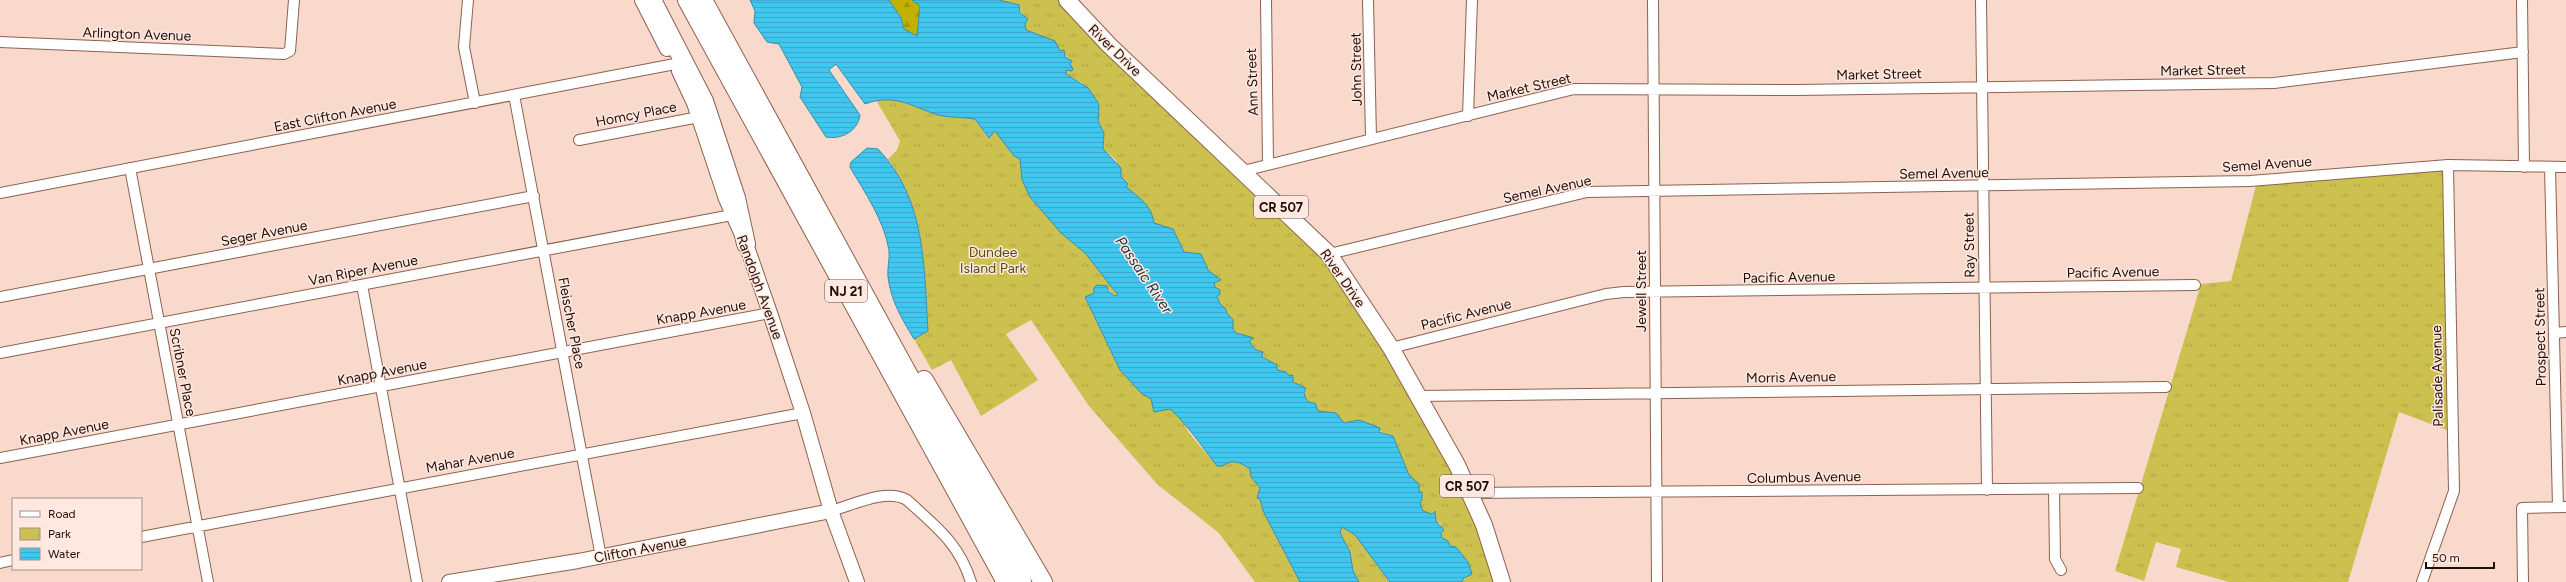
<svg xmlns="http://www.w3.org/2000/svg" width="2566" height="582" viewBox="0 0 2566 582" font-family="Figtree,sans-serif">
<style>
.forest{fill:url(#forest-firs)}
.park{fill:url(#park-tufts)}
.water{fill:url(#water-rules);stroke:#378faa}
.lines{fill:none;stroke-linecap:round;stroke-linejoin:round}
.street-casing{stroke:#8e614e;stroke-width:12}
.secondary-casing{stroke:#8e614e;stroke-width:16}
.primary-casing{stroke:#8e614e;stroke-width:18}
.highway-casing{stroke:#8e614e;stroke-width:20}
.street{stroke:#fff;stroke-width:10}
.secondary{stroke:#fff;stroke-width:14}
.primary{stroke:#fff;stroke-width:16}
.highway{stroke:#fff;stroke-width:18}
.labels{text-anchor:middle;stroke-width:3;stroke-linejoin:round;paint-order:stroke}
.shield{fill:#fee8e0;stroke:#624f48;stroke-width:1}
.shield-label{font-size:13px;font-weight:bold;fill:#1f0e07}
.street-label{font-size:14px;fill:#1f0e07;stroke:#fee8e0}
.park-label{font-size:14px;fill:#544e16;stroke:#fee8e0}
.water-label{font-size:15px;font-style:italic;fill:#1a353f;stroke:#fee8e0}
</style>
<defs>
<pattern id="forest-firs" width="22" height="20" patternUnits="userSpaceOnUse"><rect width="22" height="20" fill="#c1b202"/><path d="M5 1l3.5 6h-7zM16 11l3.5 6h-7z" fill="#a59802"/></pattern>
<pattern id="park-tufts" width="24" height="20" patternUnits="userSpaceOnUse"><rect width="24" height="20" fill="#ccc14f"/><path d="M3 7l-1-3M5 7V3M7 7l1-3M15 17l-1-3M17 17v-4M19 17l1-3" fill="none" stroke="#afa543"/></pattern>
<pattern id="water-rules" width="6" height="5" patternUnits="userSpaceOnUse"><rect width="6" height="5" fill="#41c6f0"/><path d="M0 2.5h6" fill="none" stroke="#39a9cc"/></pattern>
</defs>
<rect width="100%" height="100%" fill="#f8d9cc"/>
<!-- forest -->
<path class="forest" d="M 889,0 L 912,0 L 920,6 L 917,36 L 904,29 L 901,18 Z"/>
<!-- park -->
<path class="park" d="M 999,0 L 1069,0 L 1329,254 L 1470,493 L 1501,582 L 1462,582 L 1468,575 L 1468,562 L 1442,538 L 1441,524 L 1436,521 L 1434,511 L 1432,514 L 1423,511 L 1420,503 L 1422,492 L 1419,492 L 1416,481 L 1409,476 L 1393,436 L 1353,421 L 1344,423 L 1336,413 L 1318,411 L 1315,403 L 1309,402 L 1304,398 L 1305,387 L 1296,385 L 1286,372 L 1277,370 L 1277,365 L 1265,360 L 1261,351 L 1256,350 L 1250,343 L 1250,340 L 1254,338 L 1236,333 L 1233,329 L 1233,320 L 1227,313 L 1225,308 L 1220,304 L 1214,283 L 1221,280 L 1208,270 L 1201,254 L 1184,252 L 1173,229 L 1154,223 L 1139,197 L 1126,187 L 1128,183 L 1120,177 L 1116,160 L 1103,149 L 1104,133 L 1098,121 L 1099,104 L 1082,83 L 1066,74 L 1066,70 L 1072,71 L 1073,69 L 1070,64 L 1072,61 L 1038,34 L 1026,30 L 1019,5 Z
M 893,99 L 939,115 L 975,119 L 988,138 L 995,131 L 1014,156 L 1020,159 L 1022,180 L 1061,233 L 1085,253 L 1118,295 L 1115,296 L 1107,288 L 1085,298 L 1120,370 L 1141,393 L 1170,409 L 1183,421 L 1189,433 L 1217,466 L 1234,461 L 1251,469 L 1251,477 L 1260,488 L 1259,498 L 1263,511 L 1300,582 L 1255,582 L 1219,533 L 1157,484 L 1089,406 L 1031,320 L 1006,334 L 1038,380 L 981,416 L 951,360 L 932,370 L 914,339 L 928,331 C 925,269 926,212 888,159 L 897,150 L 900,141 L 876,100 Z
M 2450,166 L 2455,433 L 2399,412 L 2348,582 L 2229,582 L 2176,567 L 2181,549 L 2156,542 L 2144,581 L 2115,571 L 2201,284 L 2231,281 L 2257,182 Z
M 1342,527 L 1355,535 L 1390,582 L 1359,582 L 1353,571 L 1350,552 L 1340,532 Z"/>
<!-- water -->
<path class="water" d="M 750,0 L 889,0 L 901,18 L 904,29 L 917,36 L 920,6 L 912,0 L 999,0 L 1019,5 L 1020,13 L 1028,19 L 1025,24 L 1026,30 L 1055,41 L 1060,51 L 1064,50 L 1065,57 L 1072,61 L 1070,64 L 1073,69 L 1072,71 L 1066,70 L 1066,74 L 1088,88 L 1099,104 L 1098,121 L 1104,133 L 1103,149 L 1121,168 L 1121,177 L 1128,184 L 1126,187 C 1139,197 1152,206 1154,223 L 1173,229 L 1184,252 L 1201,254 L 1208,270 L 1221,280 L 1214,283 L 1215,287 L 1220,290 L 1220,294 L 1217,296 L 1220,304 L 1225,308 L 1227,313 L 1233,320 L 1233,329 L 1236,333 L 1254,338 L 1250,340 L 1250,343 L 1256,350 L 1263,352 L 1262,357 L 1277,365 L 1277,370 L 1286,372 L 1289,376 L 1293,375 L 1293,382 L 1306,388 L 1304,392 C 1306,399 1306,403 1315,403 L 1318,411 L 1336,413 L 1344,423 L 1359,420 L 1380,428 L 1379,432 L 1393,436 L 1409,475 L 1419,484 L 1419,492 L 1422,492 L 1422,500 L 1420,503 L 1423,511 L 1432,514 L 1435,511 L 1436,521 L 1444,530 L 1441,533 L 1442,538 L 1448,541 L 1450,546 L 1456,547 L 1468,562 L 1472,574 L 1464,578 L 1462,582 L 1390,582 L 1355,535 L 1342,527 L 1340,533 L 1350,552 L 1353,571 L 1359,582 L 1300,582 L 1263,511 L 1260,499 L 1257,498 L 1260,488 L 1251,477 L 1250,469 C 1241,463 1232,458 1223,466 L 1217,466 C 1202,447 1188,425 1170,409 L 1154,412 L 1151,399 L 1141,393 L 1120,370 L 1085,297 L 1094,293 L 1094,288 L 1097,285 L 1107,286 L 1108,291 L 1115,296 L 1118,295 L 1085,253 L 1061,233 L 1030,197 L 1022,180 L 1020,159 L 1014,156 L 995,131 L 989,138 L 975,119 C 963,117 950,118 938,115 C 910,106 895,93 865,104 L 836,64 L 829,70 L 860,115 C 858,131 841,140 826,137 L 800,97 L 802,87 L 779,44 L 767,42 L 754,23 L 755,11 Z
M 867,148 L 878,149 C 926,199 924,266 928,331 L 914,339 C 902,319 891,301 888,277 C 887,268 890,259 889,250 C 884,220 865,193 850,167 L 851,162 Z"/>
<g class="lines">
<defs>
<path id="street" d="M 468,0 L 464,47 L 475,103
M 1266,0 L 1268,163
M 1368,0 L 1371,138
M 1653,0 L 1657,582
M 1981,0 L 1987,490
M 2522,0 L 2524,167
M 0,42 L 284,54 L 290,51 L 294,0
M 514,95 L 601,557
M 1468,116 L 1472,0
M 579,140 L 699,117
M 2550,167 L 2558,507
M 130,168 L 208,582
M 1243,171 L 1574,89 L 1798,90 L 2274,83 L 2523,52
M 0,193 L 675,64
M 1329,254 L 1587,192 L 2250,181 L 2448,165 L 2566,167
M 362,285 L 417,582
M 0,297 L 534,196
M 2554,333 L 2566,332
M 1391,348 L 1606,294 L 1624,292 L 2195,285
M 0,353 L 732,215
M 1417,396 L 2166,387
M 0,458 L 770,313
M 2054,489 L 2055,559 L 2061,570
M 1470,493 L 2138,488
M 831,511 C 853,505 886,488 907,500 C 936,527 959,543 971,582
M 141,537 L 803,413
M 0,563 L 13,560
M 2422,582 L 2454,491 L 2448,165
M 2523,582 L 2522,508 L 2566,507"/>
<path id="secondary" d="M 642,0 L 667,49
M 679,71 L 694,103 L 726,199 L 746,244 L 770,313 L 803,413 L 831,511 L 857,582
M 449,582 L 578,561 L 831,511"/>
<path id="primary" d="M 1067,0 L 1109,45 L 1329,254 L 1391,348 L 1457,465 L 1484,525 L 1502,582"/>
<path id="highway" d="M 652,0 L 704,101 L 736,198 L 746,244
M 687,0 L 1006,582
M 703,0 L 1022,582
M 924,380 L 1043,582"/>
</defs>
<!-- street casing -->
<use href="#street" class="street-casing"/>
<!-- secondary casing -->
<use href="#secondary" class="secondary-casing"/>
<!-- primary casing -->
<use href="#primary" class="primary-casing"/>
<!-- highway casing -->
<use href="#highway" class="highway-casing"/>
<!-- street -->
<use href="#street" class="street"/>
<!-- secondary -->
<use href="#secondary" class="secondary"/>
<!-- primary -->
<use href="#primary" class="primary"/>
<!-- highway -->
<use href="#highway" class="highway"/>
</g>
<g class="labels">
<!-- shield labels -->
<g class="shield">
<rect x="1254" y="196" width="54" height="22" rx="3"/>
<rect x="825" y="280" width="42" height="22" rx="3"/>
<rect x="1440" y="475" width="54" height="22" rx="3"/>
</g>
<g class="shield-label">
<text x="1281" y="212">CR 507</text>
<text x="846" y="296">NJ 21</text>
<text x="1467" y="491">CR 507</text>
</g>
<!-- street labels -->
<g class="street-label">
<text transform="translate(137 34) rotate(2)" y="5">Arlington Avenue</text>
<text transform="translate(1115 50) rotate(44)" y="5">River Drive</text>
<text transform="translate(1356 69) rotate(-91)" y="5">John Street</text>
<text transform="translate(2203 70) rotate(-1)" y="5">Market Street</text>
<text transform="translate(1879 74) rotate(-1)" y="5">Market Street</text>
<text transform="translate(1252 82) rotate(-92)" y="5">Ann Street</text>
<text transform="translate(1529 87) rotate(-13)" y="5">Market Street</text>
<text transform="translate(636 114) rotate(-11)" y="5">Homcy Place</text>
<text transform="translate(335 115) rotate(-11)" y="5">East Clifton Avenue</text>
<text transform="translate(2267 164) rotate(-4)" y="5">Semel Avenue</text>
<text transform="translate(1944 173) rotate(-1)" y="5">Semel Avenue</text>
<text transform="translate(1547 189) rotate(-12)" y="5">Semel Avenue</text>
<text transform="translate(264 233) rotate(-11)" y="5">Seger Avenue</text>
<text transform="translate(1969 245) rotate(-91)" y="5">Ray Street</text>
<text transform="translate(363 270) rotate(-11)" y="5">Van Riper Avenue</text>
<text transform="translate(2113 272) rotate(-1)" y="5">Pacific Avenue</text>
<text transform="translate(1789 277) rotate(-1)" y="5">Pacific Avenue</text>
<text transform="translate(1343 278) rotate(55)" y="5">River Drive</text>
<text transform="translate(760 287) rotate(70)" y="5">Randolph Avenue</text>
<text transform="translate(1641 291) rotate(-90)" y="5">Jewell Street</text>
<text transform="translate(701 312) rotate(-10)" y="5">Knapp Avenue</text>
<text transform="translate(1466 314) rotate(-14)" y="5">Pacific Avenue</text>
<text transform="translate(572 323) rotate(79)" y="5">Fleischer Place</text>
<text transform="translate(2540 337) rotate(-91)" y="5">Prospect Street</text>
<text transform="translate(183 372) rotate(79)" y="5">Scribner Place</text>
<text transform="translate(382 372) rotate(-11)" y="5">Knapp Avenue</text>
<text transform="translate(2437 376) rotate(-91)" y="5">Palisade Avenue</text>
<text transform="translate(1791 377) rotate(-1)" y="5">Morris Avenue</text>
<text transform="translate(64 432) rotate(-11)" y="5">Knapp Avenue</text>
<text transform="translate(470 460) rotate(-10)" y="5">Mahar Avenue</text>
<text transform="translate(1804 477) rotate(-1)" y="5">Columbus Avenue</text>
<text transform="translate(640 549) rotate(-11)" y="5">Clifton Avenue</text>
</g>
<!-- park labels -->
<g class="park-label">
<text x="993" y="257">Dundee<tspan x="993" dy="16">Island Park</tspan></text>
</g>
<!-- water labels -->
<g class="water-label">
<text transform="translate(1144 275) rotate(56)" y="5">Passaic River</text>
</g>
</g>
<!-- legend -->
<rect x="12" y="498" width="130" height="72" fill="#fee8e0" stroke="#a59189"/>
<rect x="20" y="511" width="20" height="6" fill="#ffffff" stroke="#a59189"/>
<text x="48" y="518" font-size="12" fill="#1f0e07">Road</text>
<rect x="20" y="528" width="20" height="12" fill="url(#park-tufts)" stroke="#a59189"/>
<text x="48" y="538" font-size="12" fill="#1f0e07">Park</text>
<rect x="20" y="548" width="20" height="12" fill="url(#water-rules)" stroke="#a59189"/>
<text x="48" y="558" font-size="12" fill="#1f0e07">Water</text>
<!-- scale -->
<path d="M2426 562v6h68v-6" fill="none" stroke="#1f0e07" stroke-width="2"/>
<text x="2432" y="562" font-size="12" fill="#1f0e07" stroke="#fee8e0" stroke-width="3" paint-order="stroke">50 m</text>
</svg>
